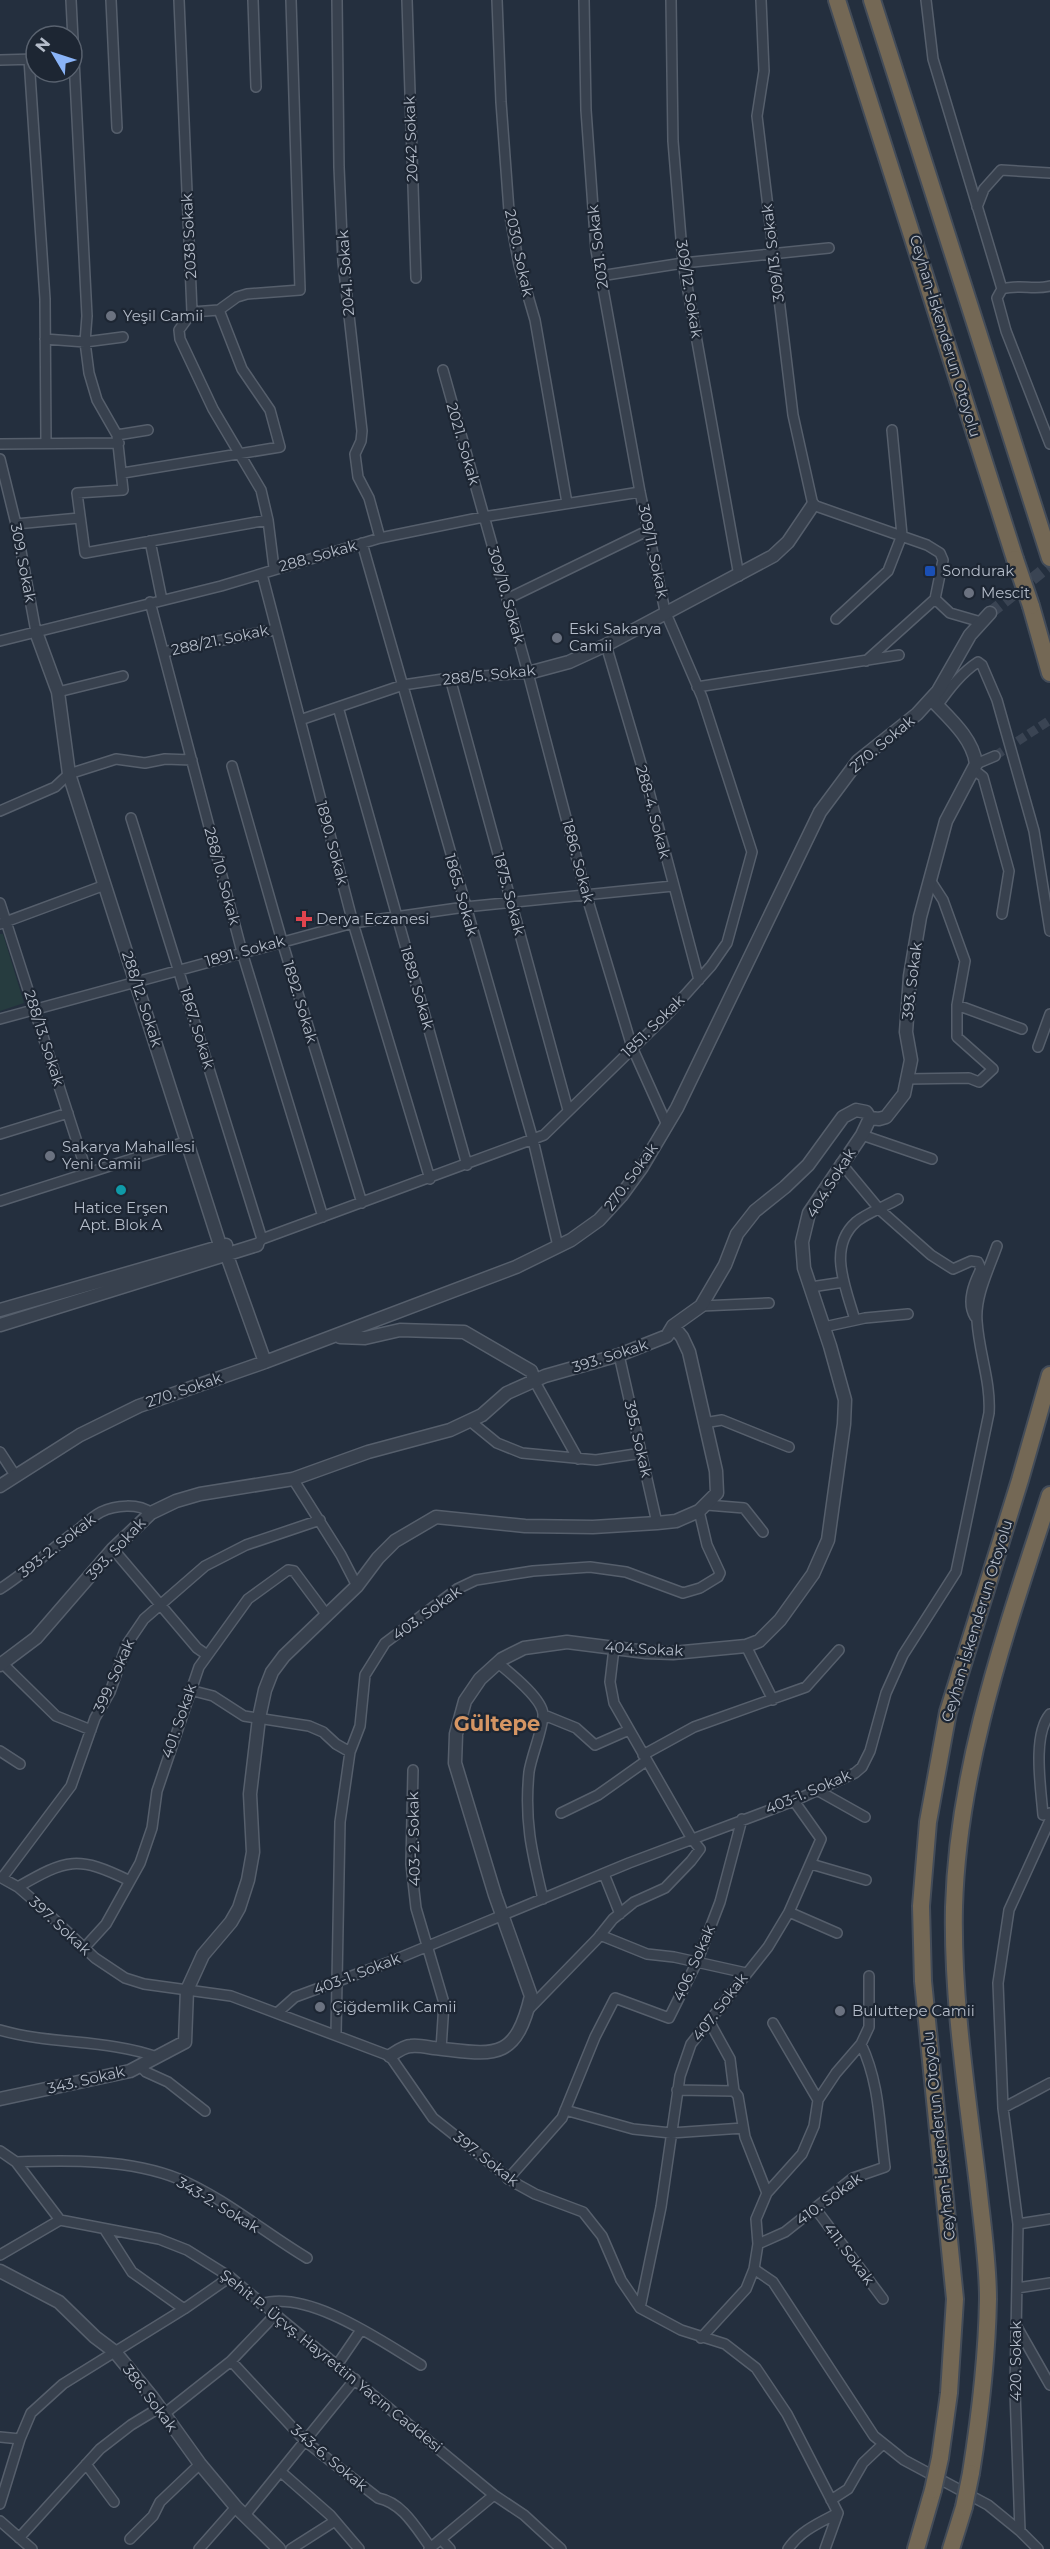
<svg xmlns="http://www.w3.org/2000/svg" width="1050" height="2549" viewBox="0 0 1050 2549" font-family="Montserrat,sans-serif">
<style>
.green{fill:#263c3f}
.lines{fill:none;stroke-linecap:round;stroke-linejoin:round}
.minor-tunnel{stroke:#3a4453;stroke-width:9;stroke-dasharray:9 4.5;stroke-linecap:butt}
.tertiary-tunnel{stroke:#3a4453;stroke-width:12;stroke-dasharray:12 6;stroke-linecap:butt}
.minor-casing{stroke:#565f6c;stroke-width:12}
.tertiary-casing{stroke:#565f6c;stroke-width:15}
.motorway-casing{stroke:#434c59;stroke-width:20}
.minor{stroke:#38414e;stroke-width:9}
.tertiary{stroke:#38414e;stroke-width:12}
.motorway{stroke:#746855;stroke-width:16}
.motorway-bridge-casing{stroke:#434c59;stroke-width:20;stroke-linecap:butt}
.motorway-bridge{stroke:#746855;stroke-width:16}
.worship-dot{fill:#6b7280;stroke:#1d2633;stroke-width:2}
.transit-dot{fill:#1a4fb4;stroke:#1d2633;stroke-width:2}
.health-dot{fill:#e0444e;stroke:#1d2633;stroke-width:2}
.culture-dot{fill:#0f9aa8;stroke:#1d2633;stroke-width:2}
.labels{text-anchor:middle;stroke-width:4.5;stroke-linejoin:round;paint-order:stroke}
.street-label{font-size:15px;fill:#b4bcc9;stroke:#1d2633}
.poi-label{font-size:15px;fill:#b4bcc9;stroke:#1d2633;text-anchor:start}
.district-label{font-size:21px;font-weight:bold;fill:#d59563;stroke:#1d2633}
</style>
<rect width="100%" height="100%" fill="#242f3e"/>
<!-- green -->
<path class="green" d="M 0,934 L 3,934 L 24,1003 L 0,1011 Z"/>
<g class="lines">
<!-- minor-tunnel -->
<path class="minor-tunnel" d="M 995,756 L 1050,720"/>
<!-- tertiary-tunnel -->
<path class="tertiary-tunnel" d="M 990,613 L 1050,565"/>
<defs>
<path id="minor" d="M 71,0 L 87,316 L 85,342 L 89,373 L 97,400 L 117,435 L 123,490 L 77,493 L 85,553 L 268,520
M 111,0 L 117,128
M 179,0 L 192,312 L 179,330 L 180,339 L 213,409 L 261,490 L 268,520 L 274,568
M 253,0 L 256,87
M 337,0 L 339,167 L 343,262 L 362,431 L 361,441 L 355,454 L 358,477 L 369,498 L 380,538
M 407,0 L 416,278
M 497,0 L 501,102 L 509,211 L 519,265 L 535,320 L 567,503
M 671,0 L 673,141 L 683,263 L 739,576
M 761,0 L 764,71 L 757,116 L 793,415 L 813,505 L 927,545 L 940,553 L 943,560 L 935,599 L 950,613 L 981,622
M 926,0 L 933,59 L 1002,289
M 29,59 L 45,299 L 46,443
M 0,60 L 36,59
M 977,207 L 984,189 L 1001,170 L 1050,173
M 600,276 L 683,263 L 829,248
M 1050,286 C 1034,290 1019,284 1002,289 L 997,298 L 1006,331 L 1050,444
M 192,312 L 219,310 L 237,297 L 247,294 L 300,290 L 291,0
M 45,339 L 85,342 L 123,337
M 443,370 L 528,673 L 586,894 L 632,1047 L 667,1125
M 117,435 L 148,430
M 0,444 L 119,443
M 0,459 L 16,524 L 36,632
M 123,473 L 280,447 L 270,410 L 242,369 L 219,310
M 16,524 L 79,518
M 150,541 L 162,600
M 362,543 L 533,1140 L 558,1246
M 262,574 L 353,923 L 430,1179
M 507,599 L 649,530
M 150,602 L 242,952 L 323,1217
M 836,619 L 888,571 L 902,535 L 892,430
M 0,641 L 221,586 L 380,538 L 483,517 L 640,492
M 606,645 L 647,784 L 699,980
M 164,652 L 276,629
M 866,661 L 935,599
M 450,678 L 568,1110
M 697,687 L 899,655
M 58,692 L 123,676
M 937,706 C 949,689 961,673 978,662 L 982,665 L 997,700 L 1034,831 L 1050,931
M 338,707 L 467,1165
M 300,720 L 403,685 L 450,678 L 528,673
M 976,764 L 995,756
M 232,766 L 282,941 L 362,1203
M 971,773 L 978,773 L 983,777 L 1009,871 L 1002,914
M 0,811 L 55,787 L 69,774 L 116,759 L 145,763 L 165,759 L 192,760
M 131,818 L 262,1239
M 0,903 L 87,1173
M 0,924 L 105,885
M 957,1005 L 1022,1029
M 0,1019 L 353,923 L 465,907 L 673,886
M 1038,1047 L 1050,1014
M 907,1079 L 969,1078 L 979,1082 L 993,1069 L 957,1037 L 957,1005 L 965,961 L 943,900 L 930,880
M 0,1134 L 68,1113
M 862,1135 L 932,1159
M 841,1163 L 880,1210 L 931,1255 L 953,1269 L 971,1261 L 978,1262 L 981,1269 C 974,1283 966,1302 975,1317
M 0,1201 L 188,1141
M 257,1245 L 262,1239 L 544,1135 L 667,1015 L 711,966 L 727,943 L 752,852 L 702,697 L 665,611 L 640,492 L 596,250 L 586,110 L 584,0
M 811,1287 L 844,1282
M 701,1306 L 769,1303
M 855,1320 C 846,1288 827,1248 856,1222 C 865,1214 886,1206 898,1199
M 824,1327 L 865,1318 L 908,1314
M 619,1355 L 657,1523
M 535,1382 L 578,1459
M 470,1421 L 497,1443 L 522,1453 L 596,1460 L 642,1453
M 704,1423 L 722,1420 L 789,1447
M 0,1452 L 15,1475
M 293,1479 L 341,1555 L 357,1586
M 707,1505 L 744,1508 L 763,1532
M 113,1549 L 197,1648 L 207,1655
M 0,1589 C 28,1571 52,1548 79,1529 C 86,1523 93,1516 101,1512 C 115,1505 139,1503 151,1513
M 746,1646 L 773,1700
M 2,1663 L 56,1716 L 91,1730
M 498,1663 C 510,1673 542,1698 543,1714 C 544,1726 531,1757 529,1772 C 524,1821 532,1853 543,1899
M 190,1690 L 213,1696 L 244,1716 L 309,1726 L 323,1732 L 336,1744 L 350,1752
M 1050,1714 C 1032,1735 1041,1789 1043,1815 L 1050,1813
M 544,1715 L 576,1728 L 595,1745 L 629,1730
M 0,1751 L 20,1764
M 643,1755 L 694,1727 L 806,1687 L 839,1650
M 413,1770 L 411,1864 L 416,1908 L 444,2003 L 441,2049
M 817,1790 L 865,1817
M 561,1813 L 598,1795 L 646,1761
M 811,1864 L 866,1880
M 604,1874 L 620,1914
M 0,1877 L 18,1887 L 39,1905 L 95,1958 L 125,1978 L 144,1984 L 231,1996 L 390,2056 L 433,2118 L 515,2183 L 535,2194 L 583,2212 L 602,2236 L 621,2280 L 640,2308 L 681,2330 L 725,2344 L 756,2368 L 787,2414 L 838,2513 L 825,2549
M 2,1878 L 71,1786 L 95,1718 L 110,1692 L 127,1644 L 144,1619 L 205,1566 L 246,1545 L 320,1520
M 18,1887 C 67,1859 77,1855 130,1881
M 789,1912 L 837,1933
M 600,1935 L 647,1954 L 674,1957 L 746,1973
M 85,1947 L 106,1924 L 140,1863 L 152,1828 L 157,1791 L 199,1667 L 248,1599 L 288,1570 L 294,1571 L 326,1614
M 528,2010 L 597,1939 L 613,1919 L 634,1902 L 665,1888 L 691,1861 L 700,1849 L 692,1839 L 614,1703 L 610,1682 L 614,1648
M 277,2013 L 295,1997 L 387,1963 L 629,1863 L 794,1801 L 855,1773 L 862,1767 L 870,1751 L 886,1693 L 903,1655 L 956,1572 L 989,1413 C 991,1382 979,1353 977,1321 C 975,1296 989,1269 997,1246
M 709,2021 L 730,2059 L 734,2091 L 738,2096 L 745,2137 L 767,2193
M 773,2023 L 818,2100
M 0,2030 C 52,2045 106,2039 157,2057
M 336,2034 L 340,1822 L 350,1752 L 360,1726 L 365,1675 L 385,1643 L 457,1589 L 476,1580 L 533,1571 L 590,1567 L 626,1572 L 683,1593 L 700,1588 L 718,1577 L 720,1573 L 707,1545 L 699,1511
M 140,2066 L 146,2072 L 168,2082 L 205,2111
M 677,2090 L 734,2091
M 1003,2108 L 1050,2083
M 565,2110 L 633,2129 L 671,2133 L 743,2128
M 0,2151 L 16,2162 L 60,2220 L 159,2239 L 187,2250 L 230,2277 L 494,2495 L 524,2515 L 561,2549
M 16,2162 C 68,2160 130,2159 179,2179 C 224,2198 265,2233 307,2258
M 508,2179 L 562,2118 L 595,2037 L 615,1998 L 669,2018 L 697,1962 L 720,1902 L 742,1819
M 815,2208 L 883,2299
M 1018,2224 L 1050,2219
M 105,2230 L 132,2272 L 184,2309
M 758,2244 L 785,2232 L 853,2178 L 885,2167 C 879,2124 880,2084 861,2044
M 0,2255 L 60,2220
M 754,2269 L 773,2282 L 874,2436 L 904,2460 L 988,2505 L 1020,2531 L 1015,2391 L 1018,2224 L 1003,2108 L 998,1983 L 1009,1910 L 1050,1820
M 1017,2288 L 1050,2283
M 261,2304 C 308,2289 381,2341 421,2365
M 640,2308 L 661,2207 L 680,2076 L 691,2044 L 768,1947 L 789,1912 L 821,1839 L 794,1801
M 1017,2327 L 1050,2385
M 701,2338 L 746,2289 L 754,2269 L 758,2244 L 756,2219 L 767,2193 L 802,2154 L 814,2126 L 818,2100 L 836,2073 L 861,2044 L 869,2027 L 869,1976
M 231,2361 L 305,2441 L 378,2498 C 403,2503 416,2528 431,2548
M 337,2365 L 361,2330
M 164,2414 L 231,2361 L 275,2315
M 0,2437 L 20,2439
M 86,2464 L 114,2502
M 281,2472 L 330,2515 L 359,2549
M 831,2500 L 848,2489 L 863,2463 L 883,2444
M 0,2504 L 20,2439 L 31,2413 L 63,2384 L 184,2309 L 230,2277
M 245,2515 L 355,2379
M 0,2521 L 32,2549
M 1020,2531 L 1038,2549
M 19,2538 L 100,2449 L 131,2425 L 159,2408
M 130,2539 L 153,2516 L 160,2502 L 200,2464
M 441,2539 L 450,2549
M 199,2549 L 236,2507
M 291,2549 L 335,2521
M 429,2549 L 494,2495
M 788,2549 C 800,2531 819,2523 838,2513"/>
<path id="tertiary" d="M 36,632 L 58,692 L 69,774 L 220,1245 L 226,1253 L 265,1362
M 528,673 L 569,662 L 606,645 L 773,556 L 788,542 L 813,505
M 0,1310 L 226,1245
M 0,1325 L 257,1245
M 340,1337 L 365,1338 L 400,1330 L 464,1332 L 531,1371 L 535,1382
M 0,1486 L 80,1435 L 139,1406 L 265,1362 L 516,1267 L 571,1240 L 599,1220 L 621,1196 L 642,1167 L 677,1108 L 820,812 L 858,761 L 917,714 L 938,691 L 970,635 L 990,613
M 0,1665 L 36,1638 L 113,1549 L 151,1513 L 176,1501 L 200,1494 L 293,1479 L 368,1452 L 450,1430 L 482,1415 L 507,1393 L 545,1376 L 619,1355 L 667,1336 L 673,1326 L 701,1306 L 725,1265 L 737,1234 L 755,1211 L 785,1187 L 808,1165 L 843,1117 L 856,1110 L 866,1112 L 870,1118 L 879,1119 L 886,1117 L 904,1094 L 911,1060 L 906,1032 L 910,976 L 920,917 L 946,821 L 976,764 C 973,738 948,717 931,699
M 390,2056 C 396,2052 404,2046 411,2046 C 418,2045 427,2047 434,2048 C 492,2054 515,2064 531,1996 L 495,1895 L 455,1763 L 456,1734 L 465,1701 L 480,1679 L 502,1659 L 524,1648 L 567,1642 L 646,1652 L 673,1653 L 746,1646 L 759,1641 L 780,1620 L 813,1574 L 828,1540 L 844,1424 L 845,1400 L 830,1346 L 804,1268 L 802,1242 L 809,1213 L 862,1135 L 870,1118
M 0,2099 L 130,2071 L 185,2042 L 187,1990 L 203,1955 L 231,1922 L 239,1908 L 248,1880 L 253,1852 L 250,1794 L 259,1718 L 265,1690 L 272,1672 L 284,1656 L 357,1586 L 378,1558 L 395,1541 L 436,1517 L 525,1526 L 593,1527 L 657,1523 L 676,1521 L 699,1511 L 717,1493 L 716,1471 L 689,1352 L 682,1337 L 673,1326
M 0,2271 L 59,2302 L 95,2337 L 115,2352 L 152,2397 L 200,2464 L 236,2507 L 279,2549"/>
<path id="motorway" d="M 837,0 L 1015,559
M 872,0 L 1050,558
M 1031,606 L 1050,673
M 940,2458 L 949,2393 L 955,2299 L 923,1981 L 921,1906 L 928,1822 L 948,1712 L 1020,1480 L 1050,1375
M 971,2473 C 980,2416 987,2358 988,2299 C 988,2261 982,2223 978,2185 C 967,2093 952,1999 954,1907 C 958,1764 1007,1629 1050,1495
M 916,2549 L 933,2490
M 951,2549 L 964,2507"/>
</defs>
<!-- minor casing -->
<use href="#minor" class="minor-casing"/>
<!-- tertiary casing -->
<use href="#tertiary" class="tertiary-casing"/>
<!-- motorway casing -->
<use href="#motorway" class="motorway-casing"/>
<!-- minor -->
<use href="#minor" class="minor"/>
<!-- tertiary -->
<use href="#tertiary" class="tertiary"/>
<!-- motorway -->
<use href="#motorway" class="motorway"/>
<defs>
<path id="motorway-bridge" d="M 1015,559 L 1031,606
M 933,2490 L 940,2458
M 964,2507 L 971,2473"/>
</defs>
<!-- motorway-bridge casing -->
<use href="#motorway-bridge" class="motorway-bridge-casing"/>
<!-- motorway-bridge -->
<use href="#motorway-bridge" class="motorway-bridge"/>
</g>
<!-- markers -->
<g class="worship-dot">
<circle cx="111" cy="316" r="6"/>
<circle cx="969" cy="593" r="6"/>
<circle cx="557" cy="638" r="6"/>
<circle cx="50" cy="1156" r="6"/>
<circle cx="320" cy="2007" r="6"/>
<circle cx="840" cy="2011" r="6"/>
</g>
<rect class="transit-dot" x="924" y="565" width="12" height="12" rx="3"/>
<path class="health-dot" d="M301 910h6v6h6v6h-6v6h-6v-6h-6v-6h6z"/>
<circle class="culture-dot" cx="121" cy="1190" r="6"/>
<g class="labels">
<!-- street labels -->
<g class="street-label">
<text transform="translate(411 139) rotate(-92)" y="5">2042 Sokak</text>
<text transform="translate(189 236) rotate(-93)" y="5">2038 Sokak</text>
<text transform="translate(598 247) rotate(-97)" y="5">2031. Sokak</text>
<text transform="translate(519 253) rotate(78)" y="5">2030. Sokak</text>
<text transform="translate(773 253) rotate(-97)" y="5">309/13. Sokak</text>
<text transform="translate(346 273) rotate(-94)" y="5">2041. Sokak</text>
<text transform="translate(689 289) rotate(81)" y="5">309/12. Sokak</text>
<text transform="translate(945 336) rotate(73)" y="5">Ceyhan-İskenderun Otoyolu</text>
<text transform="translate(463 444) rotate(74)" y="5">2021. Sokak</text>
<text transform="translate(653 551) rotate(78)" y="5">309/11. Sokak</text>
<text transform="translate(318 556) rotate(-16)" y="5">288. Sokak</text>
<text transform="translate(23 563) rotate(79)" y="5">309. Sokak</text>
<text transform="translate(506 595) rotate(74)" y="5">309/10. Sokak</text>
<text transform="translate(220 640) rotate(-12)" y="5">288/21. Sokak</text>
<text transform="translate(489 675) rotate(-6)" y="5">288/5. Sokak</text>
<text transform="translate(882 744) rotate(-40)" y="5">270. Sokak</text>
<text transform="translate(653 812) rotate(75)" y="5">288-4. Sokak</text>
<text transform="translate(332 843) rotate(75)" y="5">1890. Sokak</text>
<text transform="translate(578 861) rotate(75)" y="5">1886. Sokak</text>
<text transform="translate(222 876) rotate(75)" y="5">288/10. Sokak</text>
<text transform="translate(509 894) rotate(75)" y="5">1875. Sokak</text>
<text transform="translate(461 895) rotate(74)" y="5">1865. Sokak</text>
<text transform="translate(245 951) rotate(-15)" y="5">1891. Sokak</text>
<text transform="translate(912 981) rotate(-83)" y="5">393. Sokak</text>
<text transform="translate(417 988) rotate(74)" y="5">1889. Sokak</text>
<text transform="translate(142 999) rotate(72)" y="5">288/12. Sokak</text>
<text transform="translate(300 1002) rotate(73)" y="5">1892. Sokak</text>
<text transform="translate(653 1026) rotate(-45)" y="5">1851. Sokak</text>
<text transform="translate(197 1028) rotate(73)" y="5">1867. Sokak</text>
<text transform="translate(44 1038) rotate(72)" y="5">288/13. Sokak</text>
<text transform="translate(631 1177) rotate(-54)" y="5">270. Sokak</text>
<text transform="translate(831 1183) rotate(-58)" y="5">404.Sokak</text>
<text transform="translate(610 1356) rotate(-18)" y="5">393. Sokak</text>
<text transform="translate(184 1390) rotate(-19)" y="5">270. Sokak</text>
<text transform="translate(638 1439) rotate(77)" y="5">395. Sokak</text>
<text transform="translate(57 1546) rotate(-38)" y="5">393-2. Sokak</text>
<text transform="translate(116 1549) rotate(-47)" y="5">393. Sokak</text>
<text transform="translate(427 1613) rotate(-36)" y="5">403. Sokak</text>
<text transform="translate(977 1621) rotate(-73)" y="5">Ceyhan-İskenderun Otoyolu</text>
<text transform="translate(644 1649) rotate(3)" y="5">404.Sokak</text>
<text transform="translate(114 1676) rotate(-66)" y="5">399. Sokak</text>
<text transform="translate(179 1721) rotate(-71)" y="5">401. Sokak</text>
<text transform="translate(808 1792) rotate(-23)" y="5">403-1. Sokak</text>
<text transform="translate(414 1839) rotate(-91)" y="5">403-2. Sokak</text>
<text transform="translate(60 1926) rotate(43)" y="5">397. Sokak</text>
<text transform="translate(694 1963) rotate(-66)" y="5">406. Sokak</text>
<text transform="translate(357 1974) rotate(-21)" y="5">403-1. Sokak</text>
<text transform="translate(720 2007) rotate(-53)" y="5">407. Sokak</text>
<text transform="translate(86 2080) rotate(-13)" y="5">343. Sokak</text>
<text transform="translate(939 2136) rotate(-96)" y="5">Ceyhan-İskenderun Otoyolu</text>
<text transform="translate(486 2159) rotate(38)" y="5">397. Sokak</text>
<text transform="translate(829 2199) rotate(-36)" y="5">410. Sokak</text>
<text transform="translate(218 2205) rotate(31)" y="5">343-2. Sokak</text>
<text transform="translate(849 2254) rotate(53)" y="5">411. Sokak</text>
<text transform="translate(331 2361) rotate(39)" y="5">Şehit P. Üçvş. Hayrettin Yaçın Caddesi</text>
<text transform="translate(1016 2361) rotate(-90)" y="5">420. Sokak</text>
<text transform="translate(150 2398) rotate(53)" y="5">386. Sokak</text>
<text transform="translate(329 2458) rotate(40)" y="5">343-6. Sokak</text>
</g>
<!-- poi labels -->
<g class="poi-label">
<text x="123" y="321">Yeşil Camii</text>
<text x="942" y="576">Sondurak</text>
<text x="981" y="598">Mescit</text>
<text x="569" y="634">Eski Sakarya<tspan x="569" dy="17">Camii</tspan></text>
<text x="316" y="924">Derya Eczanesi</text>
<text x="62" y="1152">Sakarya Mahallesi<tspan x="62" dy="17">Yeni Camii</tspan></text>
<text x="121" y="1213" text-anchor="middle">Hatice Erşen<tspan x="121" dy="17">Apt. Blok A</tspan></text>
<text x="332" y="2012">Çiğdemlik Camii</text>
<text x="852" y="2016">Buluttepe Camii</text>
</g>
<!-- district labels -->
<g class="district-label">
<text x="497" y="1731">Gültepe</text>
</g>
</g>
<!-- north arrow -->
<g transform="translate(54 54) rotate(309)"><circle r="28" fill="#1d2633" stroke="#59626f" stroke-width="1.5"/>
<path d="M0-4.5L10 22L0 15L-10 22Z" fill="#8ab4f8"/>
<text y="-9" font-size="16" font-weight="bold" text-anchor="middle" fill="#b4bcc9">N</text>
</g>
</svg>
